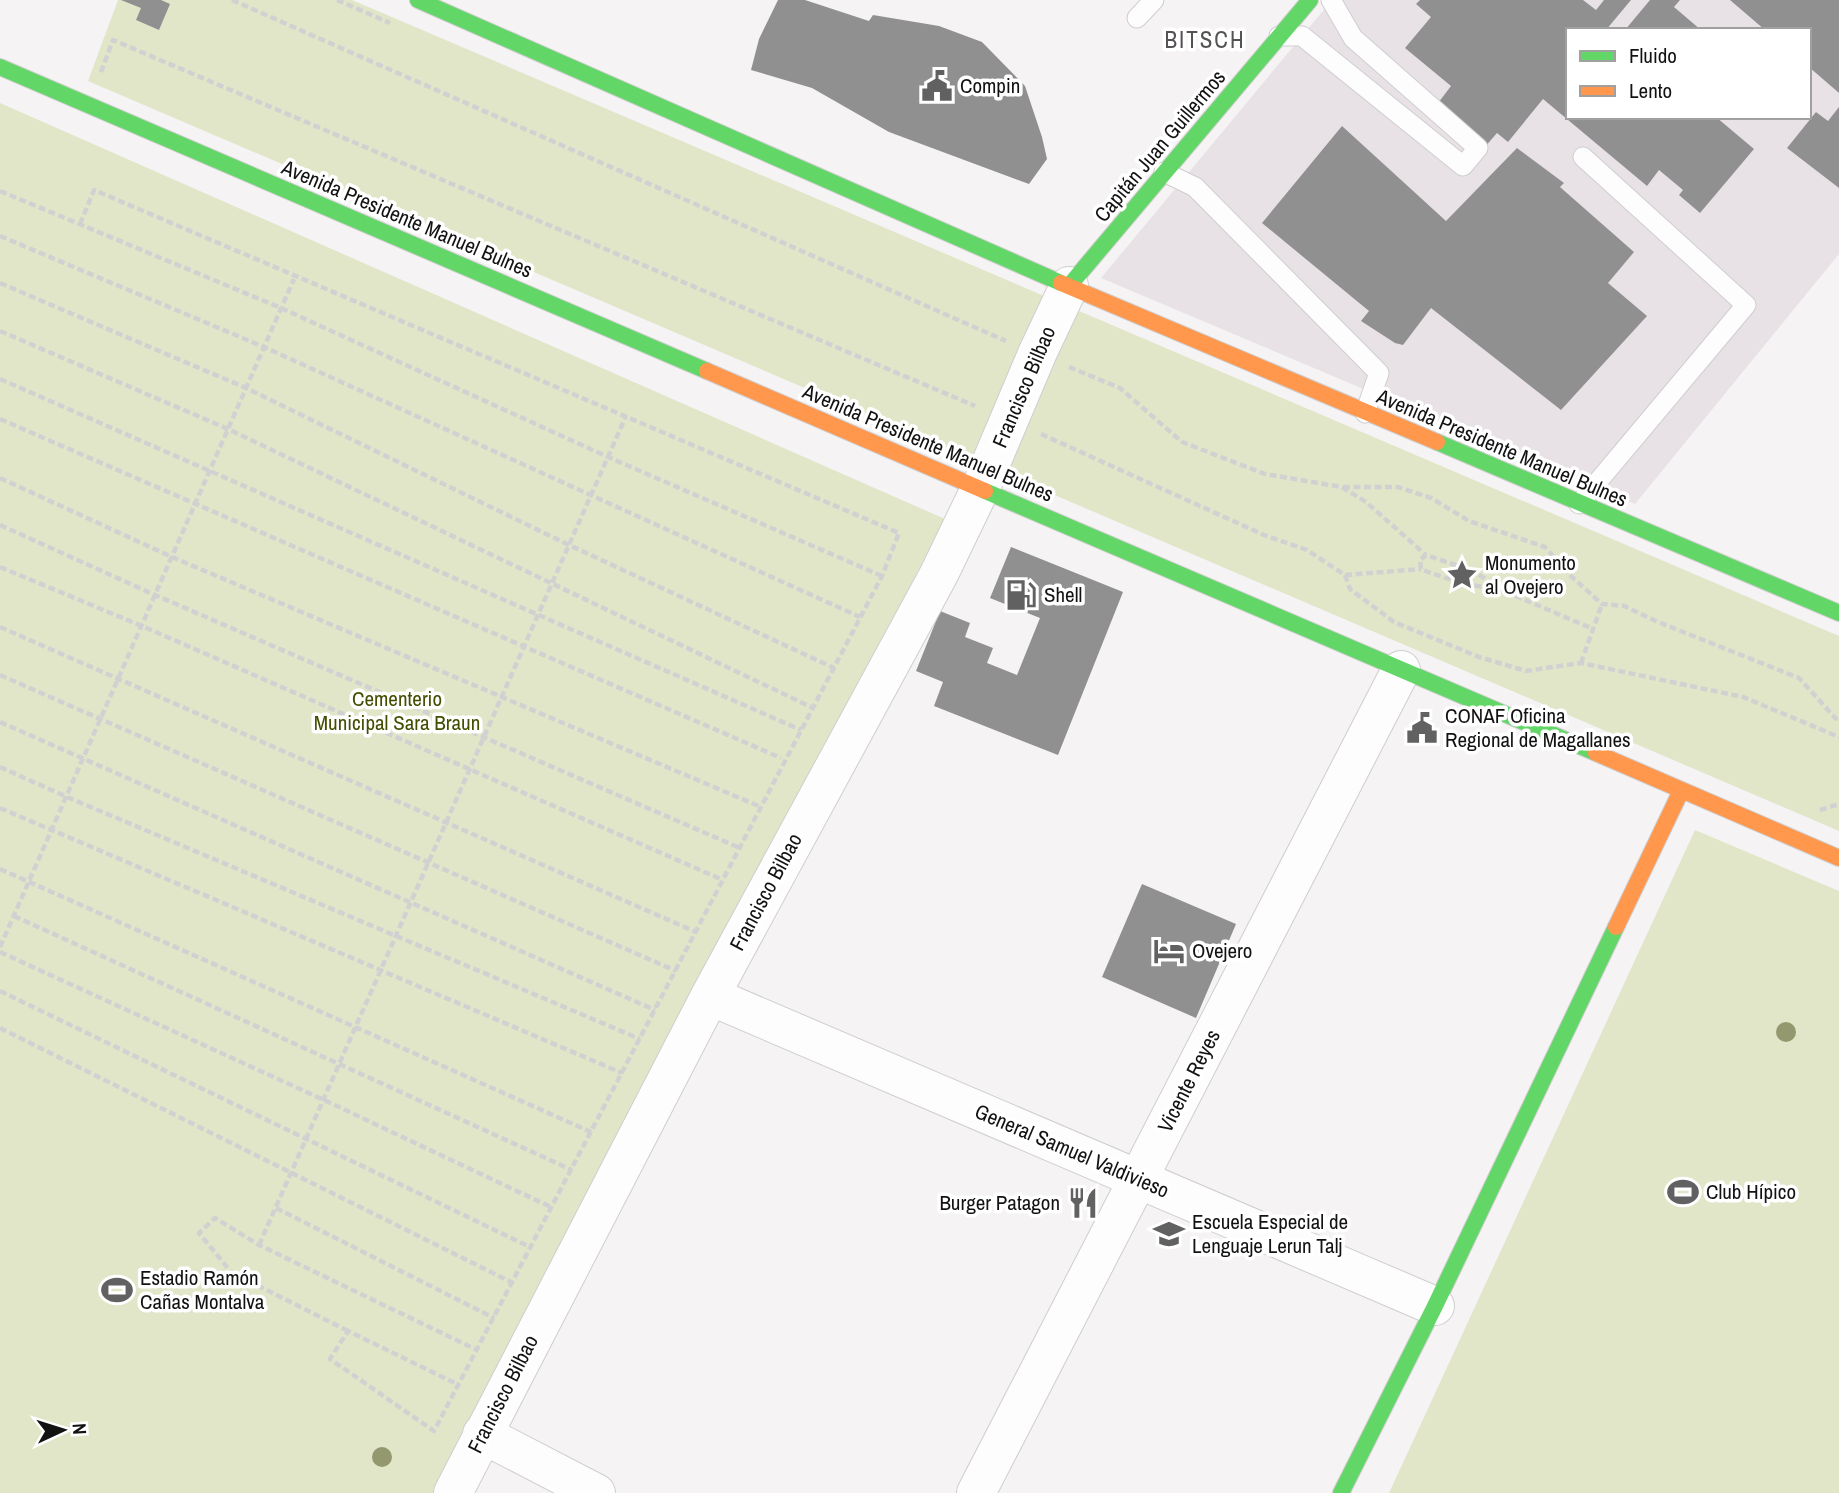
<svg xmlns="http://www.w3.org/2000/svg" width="1839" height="1493" viewBox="0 0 1839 1493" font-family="'Archivo Narrow',sans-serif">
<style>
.built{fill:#e8e2e7;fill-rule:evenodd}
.green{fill:#e1e6c9}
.building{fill:#919091}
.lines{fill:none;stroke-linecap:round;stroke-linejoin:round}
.lane-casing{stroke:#cfcecf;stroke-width:21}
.street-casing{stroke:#cfcecf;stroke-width:40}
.fast-casing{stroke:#cfcecf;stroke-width:18}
.slow-casing{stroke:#cfcecf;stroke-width:18}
.path{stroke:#d2d1d1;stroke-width:4.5;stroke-dasharray:7 3.5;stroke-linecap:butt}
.lane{stroke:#fefdfd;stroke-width:19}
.street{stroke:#fefdfd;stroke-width:38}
.fast{stroke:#63d668;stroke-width:16}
.slow{stroke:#ff974d;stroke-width:16}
.tree{fill:#94986e}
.labels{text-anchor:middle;stroke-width:7;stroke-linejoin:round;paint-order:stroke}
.poi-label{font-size:21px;fill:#131213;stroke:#fff;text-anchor:start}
.street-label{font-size:21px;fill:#131213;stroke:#fff}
.park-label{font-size:21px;fill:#444e00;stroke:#fff}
.neighbourhood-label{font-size:23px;letter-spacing:2px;fill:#555255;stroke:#fff}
</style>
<rect width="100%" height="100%" fill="#f5f3f4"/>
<!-- built -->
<path class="built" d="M 1332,0 L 1839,0 L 1839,254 L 1635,504 L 1101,278 ZM 1568,30 L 1809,30 L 1809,117 L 1568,117 Z"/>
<!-- green -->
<path class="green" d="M 118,0 L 352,0 L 1839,636 L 1839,831 L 88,81 Z
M 0,103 L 945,519 L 438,1493 L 0,1493 Z
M 1695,830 L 1839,891 L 1839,1493 L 1389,1493 Z"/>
<!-- building -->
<path class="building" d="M 121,0 L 161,0 L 170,4 L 159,30 L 136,20 L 141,8 Z
M 778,0 L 805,0 L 869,21 L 873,15 L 939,26 L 982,42 L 1025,86 L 1042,137 L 1047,159 L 1029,184 L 889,132 L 812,88 L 751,70 L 759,39 Z
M 1420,0 L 1583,0 L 1596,10 L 1604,0 L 1631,0 L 1606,30 L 1568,30 L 1568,117 L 1716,117 L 1754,149 L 1700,213 L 1679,195 L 1683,190 L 1659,170 L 1647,186 L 1543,99 L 1508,142 L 1497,133 L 1484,148 L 1435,107 L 1451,86 L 1405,48 L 1431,17 L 1416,4 Z
M 1650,0 L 1680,0 L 1674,7 L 1701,30 L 1625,30 Z
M 1730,0 L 1839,0 L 1839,93 L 1809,67 L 1809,30 L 1765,30 Z
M 1839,107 L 1839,188 L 1787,148 L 1816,112 L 1828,121 Z
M 1342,126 L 1446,221 L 1517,148 L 1564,183 L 1560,187 L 1634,252 L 1608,283 L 1647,316 L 1561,410 L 1431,308 L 1403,345 L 1395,343 L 1361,321 L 1369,311 L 1262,223 Z
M 1011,547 L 1123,592 L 1058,755 L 934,706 L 943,682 L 916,671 L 940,611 L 970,623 L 965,637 L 993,648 L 987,663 L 1017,675 L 1040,618 L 990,598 Z
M 1142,884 L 1236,924 L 1196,1018 L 1102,977 Z"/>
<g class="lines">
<defs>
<path id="lane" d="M 1137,18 L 1154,0
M 1279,36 L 1302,36 L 1463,166 L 1478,148 L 1353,38 L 1331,0
M 1164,172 L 1195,187 L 1379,373 L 1365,413
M 1579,504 L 1746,305 L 1583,157"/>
<path id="street" d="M 710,996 L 1435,1306
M 482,1434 L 596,1493
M 453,1493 L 710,996 L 939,574 L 980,489 L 1037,354 L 1069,286
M 976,1493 L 1401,670"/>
<path id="fast" d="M 418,0 L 1061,283
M 0,67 L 707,371
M 1069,286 L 1310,0
M 1437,442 L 1839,613
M 985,491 L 1596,753
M 1341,1493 L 1435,1306 L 1616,927"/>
<path id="slow" d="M 1061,283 L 1437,442
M 707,371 L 985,491
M 1596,753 L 1839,858
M 1616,927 L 1681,791"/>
</defs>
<!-- lane casing -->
<use href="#lane" class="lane-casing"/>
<!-- street casing -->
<use href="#street" class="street-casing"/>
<!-- fast casing -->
<use href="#fast" class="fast-casing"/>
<!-- slow casing -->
<use href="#slow" class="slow-casing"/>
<!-- path -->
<path class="path" d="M 232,0 L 1006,341
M 337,0 L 390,23
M 101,72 L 113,40 L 975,406
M 0,191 L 281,308 L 608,457 L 882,576
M 80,224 L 94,190 L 899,533 L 882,576 L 434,1431 L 330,1359 L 348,1331 L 459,1385
M 0,236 L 264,347 L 860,617
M 0,283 L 246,388 L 569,545 L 834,668
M 0,331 L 228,429 L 813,708
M 1069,367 L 1120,388 L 1182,442 L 1265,474 L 1342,487 L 1366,502 L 1426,555
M 0,379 L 801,730
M 0,419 L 781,758
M 1041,434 L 1264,535 L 1307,550 L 1345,575 L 1421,569
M 0,478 L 172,557 L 761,807
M 1343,487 L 1398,487 L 1431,498 L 1469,521 L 1545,547 L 1572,577 L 1602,604 L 1624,606 L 1658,622 L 1799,678 L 1839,722
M 0,525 L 155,595 L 740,848
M 0,567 L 142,626 L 723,880
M 1345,575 L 1350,589 L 1394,622 L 1479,657 L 1526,671 L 1581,663 L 1743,697 L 1839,737
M 1502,590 C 1473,586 1448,580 1421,569 L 1420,560 L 1426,555 L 1473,571 L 1502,590 L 1593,629
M 0,627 L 696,932
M 1581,663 L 1602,604
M 0,675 L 676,971
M 0,722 L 655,1010
M 0,767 L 67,797 L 640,1039
M 0,808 L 622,1073
M 1820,810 L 1839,804
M 0,869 L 591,1132
M 14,916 L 572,1170
M 0,947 L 294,279
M 0,952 L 324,1100 L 553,1208
M 0,991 L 532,1248
M 0,1028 L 513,1283
M 276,1208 L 494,1318
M 259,1245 L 626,416
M 348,1331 L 231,1272 L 199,1233 L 215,1218 L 259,1245 L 477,1350"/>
<!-- lane -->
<use href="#lane" class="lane"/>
<!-- street -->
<use href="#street" class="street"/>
<!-- fast -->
<use href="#fast" class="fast"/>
<!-- slow -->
<use href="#slow" class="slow"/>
</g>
<!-- trees -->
<g class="tree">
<circle cx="1786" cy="1032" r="10"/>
<circle cx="382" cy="1457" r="10"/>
</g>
<!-- icons -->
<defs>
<symbol id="civic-bare" viewBox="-9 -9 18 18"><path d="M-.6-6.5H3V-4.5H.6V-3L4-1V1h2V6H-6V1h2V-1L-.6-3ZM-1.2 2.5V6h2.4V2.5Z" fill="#626162" stroke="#fff" stroke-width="2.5" paint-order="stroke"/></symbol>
<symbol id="sight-bare" viewBox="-9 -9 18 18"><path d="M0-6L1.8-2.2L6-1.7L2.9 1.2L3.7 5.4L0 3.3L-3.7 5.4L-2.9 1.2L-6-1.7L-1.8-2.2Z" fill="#626162" stroke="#fff" stroke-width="2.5" paint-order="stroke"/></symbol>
<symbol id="fuel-bare" viewBox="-9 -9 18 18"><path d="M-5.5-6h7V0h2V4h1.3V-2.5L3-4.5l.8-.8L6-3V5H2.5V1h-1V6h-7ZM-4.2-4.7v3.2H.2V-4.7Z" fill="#626162" stroke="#fff" stroke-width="2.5" paint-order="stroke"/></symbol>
<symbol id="hotel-bare" viewBox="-9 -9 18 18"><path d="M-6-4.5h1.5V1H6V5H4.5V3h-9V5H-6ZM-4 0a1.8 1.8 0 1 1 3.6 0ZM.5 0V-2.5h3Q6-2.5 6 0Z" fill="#626162" stroke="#fff" stroke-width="2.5" paint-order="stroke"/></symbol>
<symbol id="stadium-bare" viewBox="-9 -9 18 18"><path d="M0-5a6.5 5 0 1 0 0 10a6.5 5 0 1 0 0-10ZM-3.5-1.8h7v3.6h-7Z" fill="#626162" stroke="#fff" stroke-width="2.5" paint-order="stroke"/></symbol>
<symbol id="restaurant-bare" viewBox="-9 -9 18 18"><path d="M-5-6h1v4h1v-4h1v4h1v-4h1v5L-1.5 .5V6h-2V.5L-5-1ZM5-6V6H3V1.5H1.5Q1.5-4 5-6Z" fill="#626162" stroke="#fff" stroke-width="2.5" paint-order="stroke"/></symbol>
<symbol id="school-bare" viewBox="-9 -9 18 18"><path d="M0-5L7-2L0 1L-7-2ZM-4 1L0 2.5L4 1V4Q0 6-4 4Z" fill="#626162" stroke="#fff" stroke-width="2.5" paint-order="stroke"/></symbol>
</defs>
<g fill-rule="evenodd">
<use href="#civic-bare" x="915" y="64" width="44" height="44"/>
<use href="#sight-bare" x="1440" y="553" width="44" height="44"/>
<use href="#fuel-bare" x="999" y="573" width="44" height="44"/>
<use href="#civic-bare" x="1400" y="706" width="44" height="44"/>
<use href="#hotel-bare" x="1147" y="929" width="44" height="44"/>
<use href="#stadium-bare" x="1661" y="1170" width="44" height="44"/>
<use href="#restaurant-bare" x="1061" y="1181" width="44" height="44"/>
<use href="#school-bare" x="1147" y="1212" width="44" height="44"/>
<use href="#stadium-bare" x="95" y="1268" width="44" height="44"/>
</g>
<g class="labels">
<!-- poi labels -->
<g class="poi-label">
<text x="960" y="93">Compin</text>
<text x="1485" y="570">Monumento<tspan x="1485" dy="24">al Ovejero</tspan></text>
<text x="1044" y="602">Shell</text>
<text x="1445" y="723">CONAF Oficina<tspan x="1445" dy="24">Regional de Magallanes</tspan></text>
<text x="1192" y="958">Ovejero</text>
<text x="1706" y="1199">Club Hípico</text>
<text x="1060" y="1210" text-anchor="end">Burger Patagon</text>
<text x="1192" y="1229">Escuela Especial de<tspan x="1192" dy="24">Lenguaje Lerun Talj</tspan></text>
<text x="140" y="1285">Estadio Ramón<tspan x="140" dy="24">Cañas Montalva</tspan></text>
</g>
<!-- street labels -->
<g class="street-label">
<text transform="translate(1160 146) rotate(-50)" y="7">Capitán Juan Guillermos</text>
<text transform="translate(407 219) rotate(23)" y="7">Avenida Presidente Manuel Bulnes</text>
<text transform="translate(1024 387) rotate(-67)" y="7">Francisco Bilbao</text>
<text transform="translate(928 443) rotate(23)" y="7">Avenida Presidente Manuel Bulnes</text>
<text transform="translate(1502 448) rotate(23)" y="7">Avenida Presidente Manuel Bulnes</text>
<text transform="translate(766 892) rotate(-62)" y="7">Francisco Bilbao</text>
<text transform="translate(1189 1081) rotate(-63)" y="7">Vicente Reyes</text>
<text transform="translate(1072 1151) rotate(23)" y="7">General Samuel Valdivieso</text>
<text transform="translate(503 1394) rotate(-63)" y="7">Francisco Bilbao</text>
</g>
<!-- park labels -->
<g class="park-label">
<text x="397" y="706">Cementerio<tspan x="397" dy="24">Municipal Sara Braun</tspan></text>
</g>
<!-- neighbourhood labels -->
<g class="neighbourhood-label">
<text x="1205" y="48">BITSCH</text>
</g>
</g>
<!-- legend -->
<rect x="1566" y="28" width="245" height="91" fill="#ffffff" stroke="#a1a0a1" stroke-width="2"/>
<rect x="1580" y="51" width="35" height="10" fill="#63d668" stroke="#a1a0a1" stroke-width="2"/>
<text x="1629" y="63" font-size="21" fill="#131213">Fluido</text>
<rect x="1580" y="86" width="35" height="10" fill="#ff974d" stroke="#a1a0a1" stroke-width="2"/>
<text x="1629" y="98" font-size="21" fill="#131213">Lento</text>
<!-- north arrow -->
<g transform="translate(63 1430) rotate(86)" stroke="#ffffff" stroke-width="5" paint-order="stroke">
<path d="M0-5L12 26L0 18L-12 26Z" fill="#131213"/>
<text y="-10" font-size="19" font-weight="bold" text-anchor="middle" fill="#131213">N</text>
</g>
</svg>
